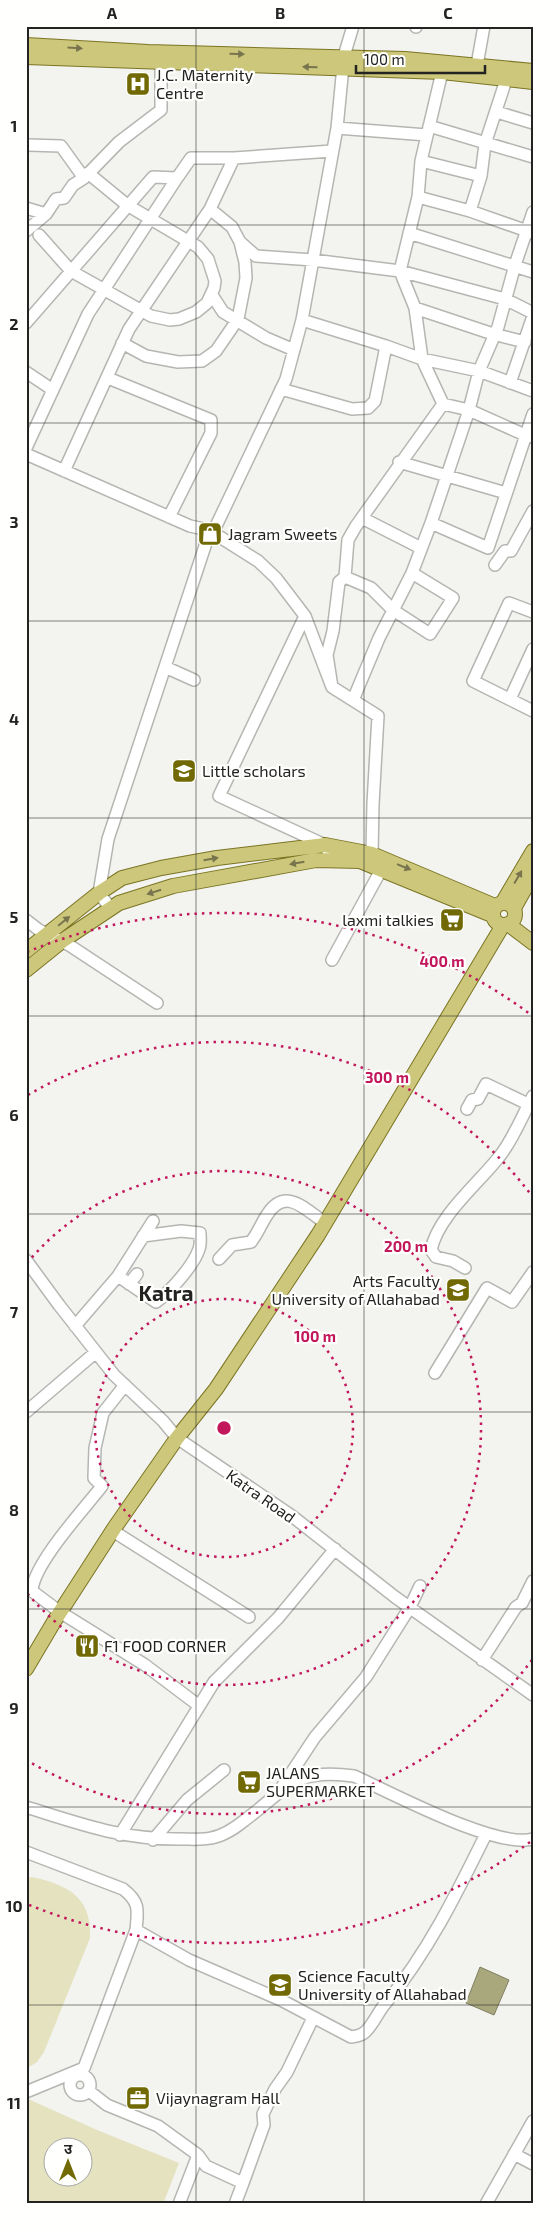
<svg xmlns="http://www.w3.org/2000/svg" width="559" height="2230" viewBox="0 0 559 2230" font-family="'Exo 2','Noto Sans Devanagari',sans-serif">
<style>
.green{fill:#e4e2bf;fill-rule:evenodd}
.water{fill:#a9a77c;stroke:#817f61}
.lines{fill:none;stroke-linecap:round;stroke-linejoin:round}
.minor-casing{stroke:#b5b5b2;stroke-width:14}
.major-casing{stroke:#7b7523;stroke-width:16}
.minor{stroke:#fff;stroke-width:11}
.major{stroke:#ccc77b;stroke-width:14}
.oneway{fill:#78754e}
.grid{fill:none;stroke:#232322;stroke-width:1;stroke-opacity:0.55}
.ring{fill:none;stroke:#c2185b;stroke-width:2.5;stroke-dasharray:2.5 5}
.labels{text-anchor:middle;stroke-width:4.5;stroke-linejoin:round;paint-order:stroke}
.poi-label{font-size:16px;fill:#232322;stroke:#fffffe;text-anchor:start}
.street-label{font-size:16px;fill:#232322;stroke:#fffffe}
.district-label{font-size:21px;font-weight:bold;fill:#232322;stroke:#fffffe}
.centre{fill:#c2185b;stroke:#fffffe;stroke-width:2.5}
.ring-label{font-size:15px;text-anchor:middle;font-weight:bold;fill:#c2185b;stroke:#fffffe;stroke-width:4.5;stroke-linejoin:round;paint-order:stroke}
.neatline{fill:none;stroke:#232322;stroke-width:2}
.grid-label{font-size:16px;text-anchor:middle;font-weight:bold;fill:#232322}
</style>
<rect width="100%" height="100%" fill="#f3f3ef"/>
<!-- green -->
<path class="green" d="M 32,1877 C 68,1885 92,1897 90,1938 L 44,2052 L 37,2062 L 26,2069 L 26,1878 Z
M 26,2098 L 97,2130 L 179,2163 L 163,2204 L 26,2204 ZM 52,2148 L 82,2148 L 82,2178 L 52,2178 Z"/>
<!-- water -->
<path class="water" d="M 480,1967 L 509,1980 L 494,2015 L 466,2003 Z"/>
<g class="lines">
<defs>
<path id="minor" d="M 416,27 L 416,26
M 477,65 L 484,26
M 500,113 L 533,123
M 429,126 L 533,157
M 337,128 L 427,135
M 28,145 L 61,146 L 84,178
M 421,161 L 481,176
M 418,197 L 470,211 L 533,233
M 26,208 L 46,214
M 470,211 L 481,176 L 485,144 L 506,80
M 26,231 L 46,214 L 56,199 L 64,198 L 73,185 L 84,178 L 119,142 L 161,110 L 161,63
M 409,233 L 533,272
M 39,235 L 71,271 L 151,316 L 170,320 L 179,319 L 196,312 L 207,303 L 214,288 L 215,281 L 208,259 L 198,247 L 127,205 L 88,173
M 240,242 L 256,256 L 313,260 L 400,271 L 505,299 L 533,313
M 212,295 L 223,312 L 266,338 L 294,350
M 415,308 L 493,334 L 525,342
M 302,320 L 386,346 L 422,359 L 479,371 L 533,391
M 26,323 L 153,177 L 177,178 L 191,158 L 234,158 L 332,151
M 122,343 L 146,356 L 178,362 L 202,361 L 216,351 L 238,319 L 246,278 L 245,262 L 240,242 L 232,227 L 210,209
M 26,372 L 53,390
M 108,378 L 211,420 L 211,433 L 169,517
M 510,383 L 533,316
M 281,389 L 352,409 L 368,408 L 375,401 L 386,346
M 443,404 L 469,410 L 525,435 L 533,437
M 26,448 L 88,314 L 177,178
M 26,454 L 190,526 L 204,529
M 399,462 L 506,493
M 64,471 L 129,329 L 210,209 L 234,158
M 362,518 L 421,548
M 431,523 L 488,548 L 533,414
M 217,524 L 286,379 L 302,320 L 337,128 L 344,56 L 353,26
M 220,537 L 258,561 L 276,578 L 305,616 L 332,687 L 378,716 L 373,804 L 372,854
M 495,565 L 505,551 L 511,551 L 533,511
M 345,577 L 371,588 L 393,610 L 430,634 L 453,598 L 412,573
M 533,612 L 509,603 L 473,681 L 533,711
M 305,616 L 219,796 L 325,845 L 332,860
M 165,667 L 194,680
M 332,687 L 327,655 L 333,631 L 339,582 L 345,577 L 348,540 L 356,526 L 443,404 L 422,359 L 415,308 L 400,271 L 418,197 L 421,161 L 442,72
M 510,699 L 533,649
M 353,700 L 379,638 L 412,573 L 431,523 L 469,410 L 479,371 L 498,327 L 515,265 L 533,212
M 111,909 L 99,893 L 108,839 L 206,543
M 26,920 L 39,930 L 69,945 L 157,1003
M 332,960 L 381,870
M 467,1109 L 472,1100 L 478,1099 L 486,1084 L 528,1104
M 219,1259 L 232,1245 L 251,1242 C 258,1233 261,1224 267,1215 C 285,1186 305,1209 325,1223
M 26,1260 L 59,1305 L 114,1375 L 163,1421 L 177,1438 L 292,1516 L 395,1597 L 533,1695
M 465,1268 L 453,1261 L 436,1257 L 431,1250 C 438,1216 478,1184 499,1157 C 513,1140 522,1116 533,1096
M 118,1276 L 156,1302 C 170,1292 194,1265 199,1249 C 201,1244 200,1238 200,1233 L 181,1231 L 143,1236
M 129,1284 L 137,1274
M 75,1326 L 118,1276 L 153,1221
M 435,1373 L 487,1288 L 512,1302 L 533,1272
M 125,1385 L 103,1413 L 95,1448 L 94,1478 L 102,1486 C 85,1508 33,1564 32,1591 L 60,1612 L 145,1665 L 198,1705
M 26,1412 L 96,1352
M 113,1531 L 249,1617
M 482,1660 L 516,1607 L 522,1603 L 533,1581
M 282,1787 L 315,1737 L 366,1677 L 410,1607 L 420,1586
M 26,1807 C 81,1824 123,1840 181,1839 C 191,1839 202,1840 211,1838 C 224,1836 235,1828 245,1820 C 289,1787 294,1768 354,1776 C 392,1793 496,1849 533,1839
M 120,1835 L 214,1682 L 278,1618 L 335,1549
M 153,1840 L 187,1800 L 224,1770
M 26,1852 L 123,1889 C 140,1902 138,1910 136,1930 L 189,1960 L 281,2000 L 351,2037 C 356,2036 361,2036 365,2032 C 373,2025 378,2012 385,2004 C 427,1954 457,1893 486,1834
M70 2085a10 10 0 1 1 20 0a10 10 0 1 1-20 0Z
M 89,2091 L 107,2105 L 158,2126 L 198,2155 L 179,2204
M 26,2092 L 84,2068 L 136,1930
M 514,2154 L 533,2164
M 198,2155 L 206,2166 L 243,2183 L 235,2204
M 243,2183 L 264,2125 L 263,2114 L 275,2089 L 287,2072 L 313,2018
M 486,2204 L 533,2121"/>
<path id="major" d="M 26,45 L 148,52 L 405,59 L 533,71
M 26,57 L 442,72 L 533,82
M 503,902 L 533,851
M493 914a11 11 0 1 1 22 0a11 11 0 1 1-22 0Z
M 514,908 L 533,874
M 508,924 L 533,943
M 26,951 L 99,893 L 122,878 L 161,868 L 217,858 L 325,845 L 372,854 L 495,906
M 26,970 L 62,941 L 119,903 L 173,886 L 316,860 L 360,861 L 492,915
M 26,1669 L 55,1620 L 115,1527 L 177,1438 L 216,1389 L 318,1235 L 503,925"/>
</defs>
<!-- minor casing -->
<use href="#minor" class="minor-casing"/>
<!-- major casing -->
<use href="#major" class="major-casing"/>
<!-- minor -->
<use href="#minor" class="minor"/>
<!-- major -->
<use href="#major" class="major"/>
</g>
<!-- one-way arrows -->
<defs><path id="oneway-solid" d="M-6-.8H1V-3.2L6.5 0L1 3.2V.8H-6Z" transform="scale(1.25)"/></defs>
<g class="oneway">
<use href="#oneway-solid" transform="translate(75 48) rotate(3)"/>
<use href="#oneway-solid" transform="translate(237 54) rotate(1)"/>
<use href="#oneway-solid" transform="translate(310 67) rotate(-178)"/>
<use href="#oneway-solid" transform="translate(211 859) rotate(-10)"/>
<use href="#oneway-solid" transform="translate(297 863) rotate(170)"/>
<use href="#oneway-solid" transform="translate(404 867) rotate(22)"/>
<use href="#oneway-solid" transform="translate(518 877) rotate(-60)"/>
<use href="#oneway-solid" transform="translate(154 892) rotate(162)"/>
<use href="#oneway-solid" transform="translate(64 921) rotate(-39)"/>
</g>
<!-- grid -->
<path class="grid" d="M 196,26 L 196,2204M 364,26 L 364,2204M 26,225 L 533,225M 26,423 L 533,423M 26,621 L 533,621M 26,818 L 533,818M 26,1016 L 533,1016M 26,1214 L 533,1214M 26,1412 L 533,1412M 26,1609 L 533,1609M 26,1807 L 533,1807M 26,2005 L 533,2005"/>
<!-- distance rings -->
<g class="ring">
<circle cx="224" cy="1428" r="129"/>
<path d="M27 1263A257 257 0 1 1 27 1593"/>
<path d="M532 1660A386 386 0 0 1 28 1761M28 1095A386 386 0 0 1 532 1196"/>
<path d="M530 1842A515 515 0 0 1 27 1904M27 952A515 515 0 0 1 530 1014"/>
</g>
<!-- icons -->
<defs>
<symbol id="hospital-square" viewBox="-11 -11 22 22"><rect x="-9" y="-9" width="18" height="18" rx="4" fill="#716a04" stroke="#fffffe"/><path d="M-5-5h3v3.5h4V-5h3V5h-3V1.5h-4V5h-3Z" fill="#fff"/></symbol>
<symbol id="shop-square" viewBox="-11 -11 22 22"><rect x="-9" y="-9" width="18" height="18" rx="4" fill="#716a04" stroke="#fffffe"/><path d="M-5-2.5h2.3a2.7 3.5 0 0 1 5.4 0H5L5.5 6h-11ZM-1.5-2.5h3a1.5 2.3 0 0 0-3 0Z" fill="#fff"/></symbol>
<symbol id="school-square" viewBox="-11 -11 22 22"><rect x="-9" y="-9" width="18" height="18" rx="4" fill="#716a04" stroke="#fffffe"/><path d="M0-5L7-2L0 1L-7-2ZM-4 1L0 2.5L4 1V4Q0 6-4 4Z" fill="#fff"/></symbol>
<symbol id="supermarket-square" viewBox="-11 -11 22 22"><rect x="-9" y="-9" width="18" height="18" rx="4" fill="#716a04" stroke="#fffffe"/><path d="M-6-5.5h2.5l.6 2H6L4.5 2H-2.5L-4.4-4H-6ZM-1.5 3.2a1.3 1.3 0 1 0 .1 0ZM3 3.2a1.3 1.3 0 1 0 .1 0Z" fill="#fff"/></symbol>
<symbol id="university-square" viewBox="-11 -11 22 22"><rect x="-9" y="-9" width="18" height="18" rx="4" fill="#716a04" stroke="#fffffe"/><path d="M0-5L7-2L0 1L-7-2ZM-4 1L0 2.5L4 1V4Q0 6-4 4Z" fill="#fff"/></symbol>
<symbol id="restaurant-square" viewBox="-11 -11 22 22"><rect x="-9" y="-9" width="18" height="18" rx="4" fill="#716a04" stroke="#fffffe"/><path d="M-5-6h1v4h1v-4h1v4h1v-4h1v5L-1.5 .5V6h-2V.5L-5-1ZM5-6V6H3V1.5H1.5Q1.5-4 5-6Z" fill="#fff"/></symbol>
<symbol id="office-square" viewBox="-11 -11 22 22"><rect x="-9" y="-9" width="18" height="18" rx="4" fill="#716a04" stroke="#fffffe"/><path d="M-6-3h4V-5.5h4V-3h4V5H-6ZM-1-4.5V-3h2v-1.5ZM-6 0V1H6V0Z" fill="#fff"/></symbol>
</defs>
<g fill-rule="evenodd">
<use href="#hospital-square" x="124" y="70" width="28" height="28"/>
<use href="#shop-square" x="196" y="520" width="28" height="28"/>
<use href="#school-square" x="170" y="757" width="28" height="28"/>
<use href="#supermarket-square" x="438" y="906" width="28" height="28"/>
<use href="#university-square" x="444" y="1276" width="28" height="28"/>
<use href="#restaurant-square" x="73" y="1632" width="28" height="28"/>
<use href="#supermarket-square" x="235" y="1768" width="28" height="28"/>
<use href="#university-square" x="266" y="1971" width="28" height="28"/>
<use href="#office-square" x="124" y="2084" width="28" height="28"/>
</g>
<g class="labels">
<!-- poi labels -->
<g class="poi-label">
<text x="156" y="81">J.C. Maternity<tspan x="156" dy="18">Centre</tspan></text>
<text x="228" y="540">Jagram Sweets</text>
<text x="202" y="777">Little scholars</text>
<text x="434" y="926" text-anchor="end">laxmi talkies</text>
<text x="440" y="1287" text-anchor="end">Arts Faculty<tspan x="440" dy="18">University of Allahabad</tspan></text>
<text x="104" y="1652">F1 FOOD CORNER</text>
<text x="266" y="1779">JALANS<tspan x="266" dy="18">SUPERMARKET</tspan></text>
<text x="298" y="1982">Science Faculty<tspan x="298" dy="18">University of Allahabad</tspan></text>
<text x="156" y="2104">Vijaynagram Hall</text>
</g>
<!-- street labels -->
<g class="street-label">
<text transform="translate(261 1496) rotate(35)" y="6">Katra Road</text>
</g>
<!-- district labels -->
<g class="district-label">
<text x="166" y="1301">Katra</text>
</g>
</g>
<circle cx="224" cy="1428" r="8" class="centre"/>
<g class="ring-label">
<text x="442" y="967">400 m</text>
<text x="387" y="1083">300 m</text>
<text x="406" y="1252">200 m</text>
<text x="315" y="1342">100 m</text>
</g>
<!-- border -->
<rect width="559" height="2230" fill="none" stroke="#fffffe" stroke-width="55"/>
<!-- north arrow -->
<g transform="translate(68 2162)"><circle r="24" fill="#fffffe" stroke="#a7a7a6"/>
<path d="M0-4L9 19L0 12L-9 19Z" fill="#716a04"/>
<text y="-8" font-size="14" font-weight="bold" text-anchor="middle" fill="#232322">उ</text>
</g>
<!-- scale -->
<path d="M356 65v8h129v-8" fill="none" stroke="#232322" stroke-width="2.5"/>
<text x="364" y="65" font-size="15" fill="#232322" stroke="#fffffe" stroke-width="4" paint-order="stroke">100 m</text>
<rect x="28" y="28" width="504" height="2174" class="neatline"/>
<g class="grid-label">
<text x="112" y="19">A</text>
<text x="280" y="19">B</text>
<text x="448" y="19">C</text>
<text x="14" y="132">1</text>
<text x="14" y="330">2</text>
<text x="14" y="528">3</text>
<text x="14" y="725">4</text>
<text x="14" y="923">5</text>
<text x="14" y="1121">6</text>
<text x="14" y="1318">7</text>
<text x="14" y="1516">8</text>
<text x="14" y="1714">9</text>
<text x="14" y="1912">10</text>
<text x="14" y="2109">11</text>
</g>
</svg>
